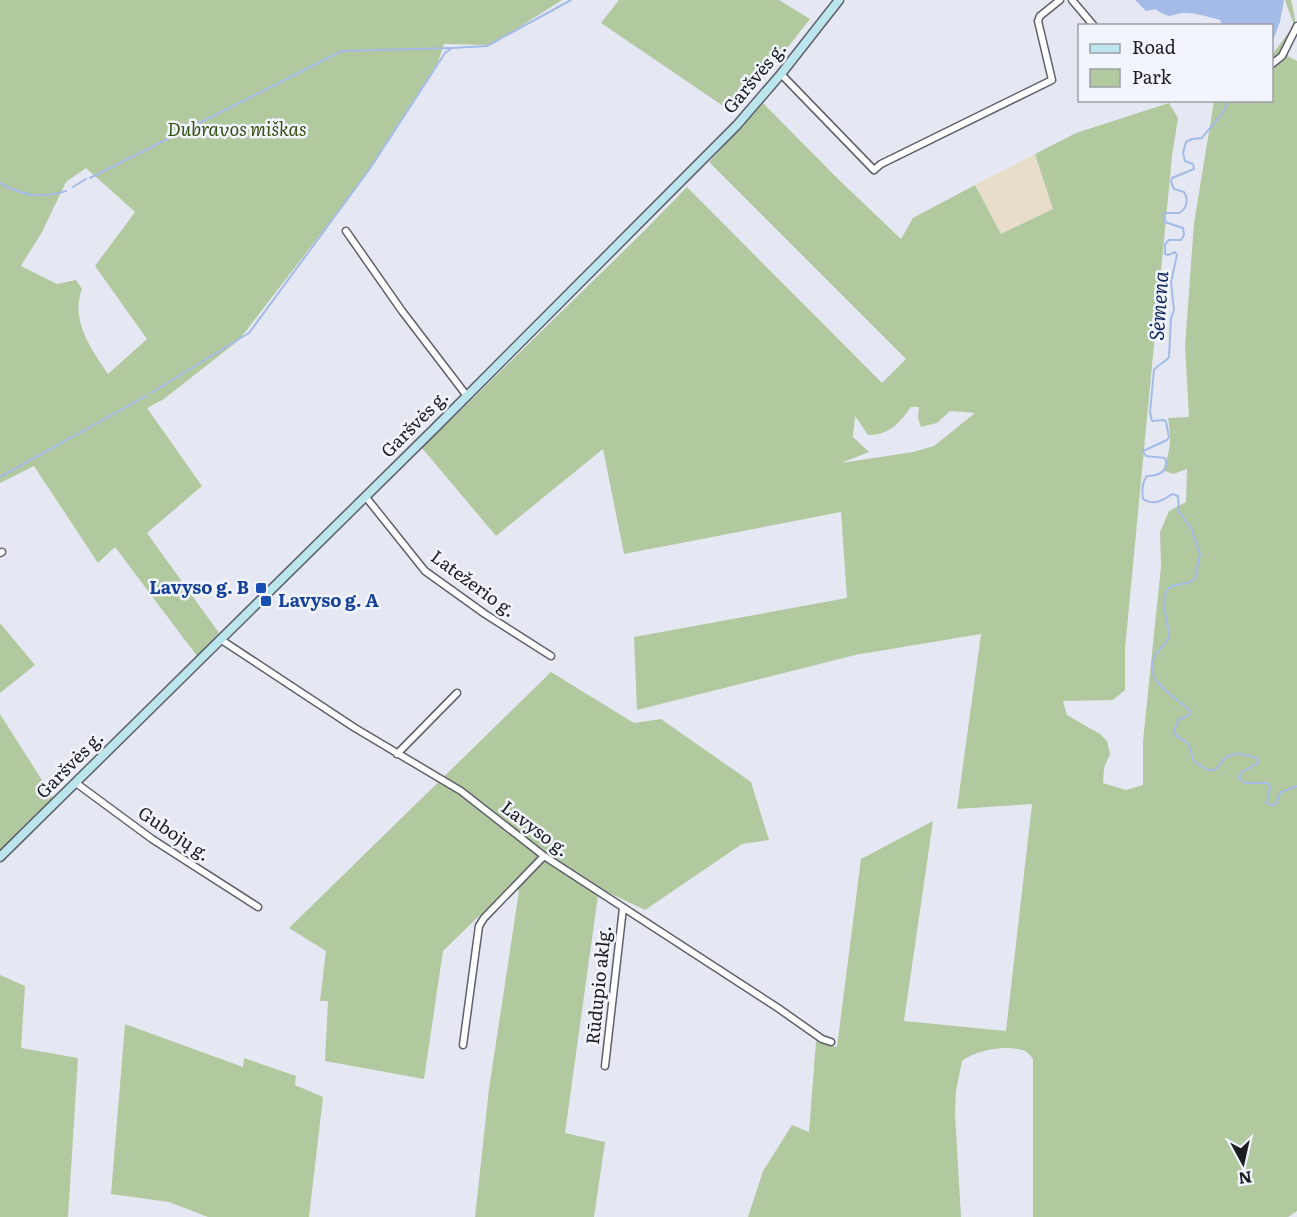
<svg xmlns="http://www.w3.org/2000/svg" width="1297" height="1217" viewBox="0 0 1297 1217" font-family="Literata,serif">
<style>
.industrial{fill:#e8ddc9}
.green{fill:#b2c9a0;fill-rule:evenodd}
.water{fill:#a4bbe8}
.lines{fill:none;stroke-linecap:round;stroke-linejoin:round}
.stream{stroke:#a4bbe8;stroke-width:2}
.street-casing{stroke:#5e6069;stroke-width:9}
.secondary-casing{stroke:#5e6069;stroke-width:11}
.street{stroke:#fff;stroke-width:6}
.secondary{stroke:#bce5ed;stroke-width:8}
.transit-dot{fill:#1a4fb4;stroke:#f3f5fe;stroke-width:2}
.labels{text-anchor:middle;stroke-width:5;stroke-linejoin:round;paint-order:stroke}
.street-label{font-size:18px;fill:#1c1e21;stroke:#f3f5fe}
.park-label{font-size:18px;font-style:italic;fill:#32510f;stroke:#f3f5fe}
.transit-label{font-size:18px;font-weight:bold;fill:#164399;stroke:#f3f5fe;text-anchor:end}
.water-label{font-size:20px;font-style:italic;fill:#12295e;stroke:#f3f5fe}
</style>
<rect width="100%" height="100%" fill="#e5e8f2"/>
<!-- industrial -->
<path class="industrial" d="M 1035,154 L 1053,209 L 1001,234 L 975,185 Z"/>
<!-- green -->
<path class="green" d="M 0,0 L 562,0 L 491,45 L 444,44 L 438,62 L 362,180 L 239,340 L 164,399 L 147,408 L 202,486 L 147,533 L 219,633 L 197,656 L 115,547 L 98,563 L 34,466 L 0,483 ZM 86,168 L 135,212 L 95,266 L 147,339 L 108,374 C 91,349 70,320 82,289 L 76,280 L 57,284 L 21,266 L 42,232 L 66,182 Z
M 619,0 L 779,0 L 810,19 L 735,114 L 601,23 Z
M 1285,0 L 1291,0 C 1297,23 1297,31 1287,53 L 1289,57 L 1297,61 L 1297,1211 L 1288,1217 L 1033,1217 L 1033,1059 C 1030,1055 1027,1051 1022,1050 C 1005,1045 976,1050 962,1061 L 956,1091 L 955,1113 L 961,1217 L 748,1217 L 763,1171 L 792,1125 L 809,1132 L 816,1041 L 837,1047 L 861,859 L 933,821 L 904,1021 L 1006,1031 L 1032,804 L 957,809 L 981,634 L 855,655 L 637,710 L 634,637 L 847,598 L 841,512 L 624,554 L 603,449 L 496,536 L 422,448 L 644,231 L 687,187 L 882,383 L 906,359 L 709,162 L 763,103 L 837,178 L 901,239 L 913,218 L 975,185 L 1001,234 L 1053,209 L 1035,154 L 1076,133 L 1169,103 L 1178,118 L 1172,156 L 1125,649 L 1125,690 L 1113,700 L 1063,701 L 1067,715 L 1100,734 L 1107,741 L 1110,754 L 1104,768 L 1103,783 L 1126,790 L 1143,785 L 1143,741 L 1161,566 L 1160,532 L 1169,511 L 1186,502 L 1187,469 L 1173,474 L 1165,471 L 1164,467 C 1171,450 1171,436 1168,418 L 1189,417 L 1185,346 L 1194,223 L 1214,101 L 1272,100 L 1272,55 L 1294,25 ZM 911,407 L 919,407 L 918,418 L 921,427 L 937,423 L 950,411 L 975,413 L 934,446 L 913,452 L 841,463 L 869,452 L 853,437 L 855,416 L 868,435 C 889,435 899,424 911,407 Z
M 0,623 L 35,665 L 0,693 Z
M 551,672 L 634,723 L 661,719 L 751,782 L 769,840 L 742,844 L 645,910 L 599,888 L 565,1133 L 605,1142 L 594,1217 L 475,1217 L 489,1089 L 519,891 L 511,885 L 443,951 L 424,1079 L 325,1061 L 328,1001 L 320,1001 L 326,951 L 289,928 Z
M 0,714 L 54,799 L 0,853 Z
M 0,975 L 25,986 L 21,1048 L 78,1058 L 68,1217 L 0,1217 Z
M 125,1024 L 243,1067 L 244,1058 L 296,1076 L 295,1085 L 323,1097 L 309,1217 L 208,1217 L 169,1202 L 111,1194 Z"/>
<!-- water -->
<path class="water" d="M 1135,0 L 1284,0 L 1280,22 L 1272,43 L 1272,26 L 1222,25 L 1220,20 C 1209,17 1197,13 1186,13 C 1170,12 1174,22 1155,9 L 1146,11 Z"/>
<g class="lines">
<!-- stream -->
<path class="stream" d="M 1228,100 C 1224,116 1211,125 1202,138 L 1192,139 L 1186,142 L 1183,153 L 1185,161 L 1193,164 L 1194,169 L 1172,178 L 1171,182 L 1174,189 L 1184,192 C 1189,199 1187,209 1179,213 L 1164,213 L 1163,215 L 1165,222 L 1183,228 L 1184,235 L 1181,240 L 1169,240 L 1165,244 L 1165,254 L 1168,255 L 1175,252 L 1177,255 L 1171,282 L 1174,310 L 1171,318 L 1169,357 C 1165,363 1158,364 1154,370 L 1150,412 L 1152,421 L 1164,420 L 1166,422 L 1169,437 L 1167,440 L 1143,451 L 1146,456 L 1165,458 C 1170,471 1158,476 1147,476 C 1142,482 1142,492 1143,499 C 1153,506 1163,501 1172,494 L 1178,496 L 1179,512 L 1191,528 L 1200,554 L 1195,579 C 1188,585 1180,583 1172,586 C 1156,593 1169,623 1169,637 C 1166,644 1159,649 1155,656 C 1141,681 1178,698 1191,712 L 1189,715 L 1178,720 L 1174,732 C 1177,739 1184,739 1188,744 C 1191,749 1191,757 1195,762 C 1197,764 1200,765 1203,767 C 1220,778 1218,759 1229,756 C 1238,752 1247,755 1256,758 L 1258,763 L 1240,773 L 1239,779 L 1246,783 L 1268,783 L 1270,788 L 1267,803 L 1270,805 L 1275,805 L 1281,792 L 1297,786
M 90,178 L 342,51 L 450,48
M 0,183 C 25,196 38,199 66,191
M 73,187 L 86,179
M 151,393 L 249,333 L 371,167 L 445,53 L 452,48 L 487,46 L 571,0
M 0,477 L 146,396"/>
<defs>
<path id="street" d="M 1072,0 L 1094,26
M 1272,64 L 1282,56 L 1297,26
M 781,74 L 874,170 L 881,164 L 1052,80 L 1038,21 L 1040,16 L 1060,0
M 346,231 L 402,311 L 467,396
M 365,496 L 425,571 L 485,614 L 551,656
M 0,553 L 2,552
M 220,639 L 355,728 L 461,791 L 544,856 L 778,1008 L 822,1039 L 831,1042
M 397,754 L 457,693
M 76,783 L 152,839 L 258,907
M 463,1045 L 479,926 L 484,918 L 544,856
M 605,1066 L 623,908"/>
<path id="secondary" d="M 0,857 L 435,428 L 737,125 L 781,74 L 839,0"/>
</defs>
<!-- street casing -->
<use href="#street" class="street-casing"/>
<!-- secondary casing -->
<use href="#secondary" class="secondary-casing"/>
<!-- street -->
<use href="#street" class="street"/>
<!-- secondary -->
<use href="#secondary" class="secondary"/>
</g>
<!-- markers -->
<g class="transit-dot">
<rect x="255" y="582" width="12" height="12" rx="3"/>
<rect x="260" y="595" width="12" height="12" rx="3"/>
</g>
<g class="labels">
<!-- street labels -->
<g class="street-label">
<text transform="translate(755 78) rotate(-50)" y="6">Garšvės g.</text>
<text transform="translate(415 424) rotate(-45)" y="6">Garšvės g.</text>
<text transform="translate(473 584) rotate(36)" y="6">Latežerio g.</text>
<text transform="translate(70 765) rotate(-45)" y="6">Garšvės g.</text>
<text transform="translate(535 829) rotate(37)" y="6">Lavyso g.</text>
<text transform="translate(174 834) rotate(34)" y="6">Gubojų g.</text>
<text transform="translate(599 985) rotate(-84)" y="6">Rūdupio aklg.</text>
</g>
<!-- park labels -->
<g class="park-label">
<text x="237" y="136">Dubravos miškas</text>
</g>
<!-- transit labels -->
<g class="transit-label">
<text x="249" y="594">Lavyso g. B</text>
<text x="278" y="607" text-anchor="start">Lavyso g. A</text>
</g>
<!-- water labels -->
<g class="water-label">
<text transform="translate(1159 306) rotate(-86)" y="7">Sėmena</text>
</g>
</g>
<!-- legend -->
<rect x="1078" y="24" width="195" height="78" fill="#f3f5fe" stroke="#9d9fa6" stroke-width="1.5"/>
<rect x="1090" y="44" width="30" height="9" fill="#bce5ed" stroke="#9d9fa6" stroke-width="1.5"/>
<text x="1132" y="54" font-size="18" fill="#1c1e21">Road</text>
<rect x="1090" y="69" width="30" height="18" fill="#b2c9a0" stroke="#9d9fa6" stroke-width="1.5"/>
<text x="1132" y="84" font-size="18" fill="#1c1e21">Park</text>
<!-- north arrow -->
<g transform="translate(1243 1163) rotate(172)" stroke="#f3f5fe" stroke-width="4.5" paint-order="stroke">
<path d="M0-4.5L10 22L0 15L-10 22Z" fill="#1c1e21"/>
<text y="-9" font-size="16" font-weight="bold" text-anchor="middle" fill="#1c1e21">N</text>
</g>
</svg>
